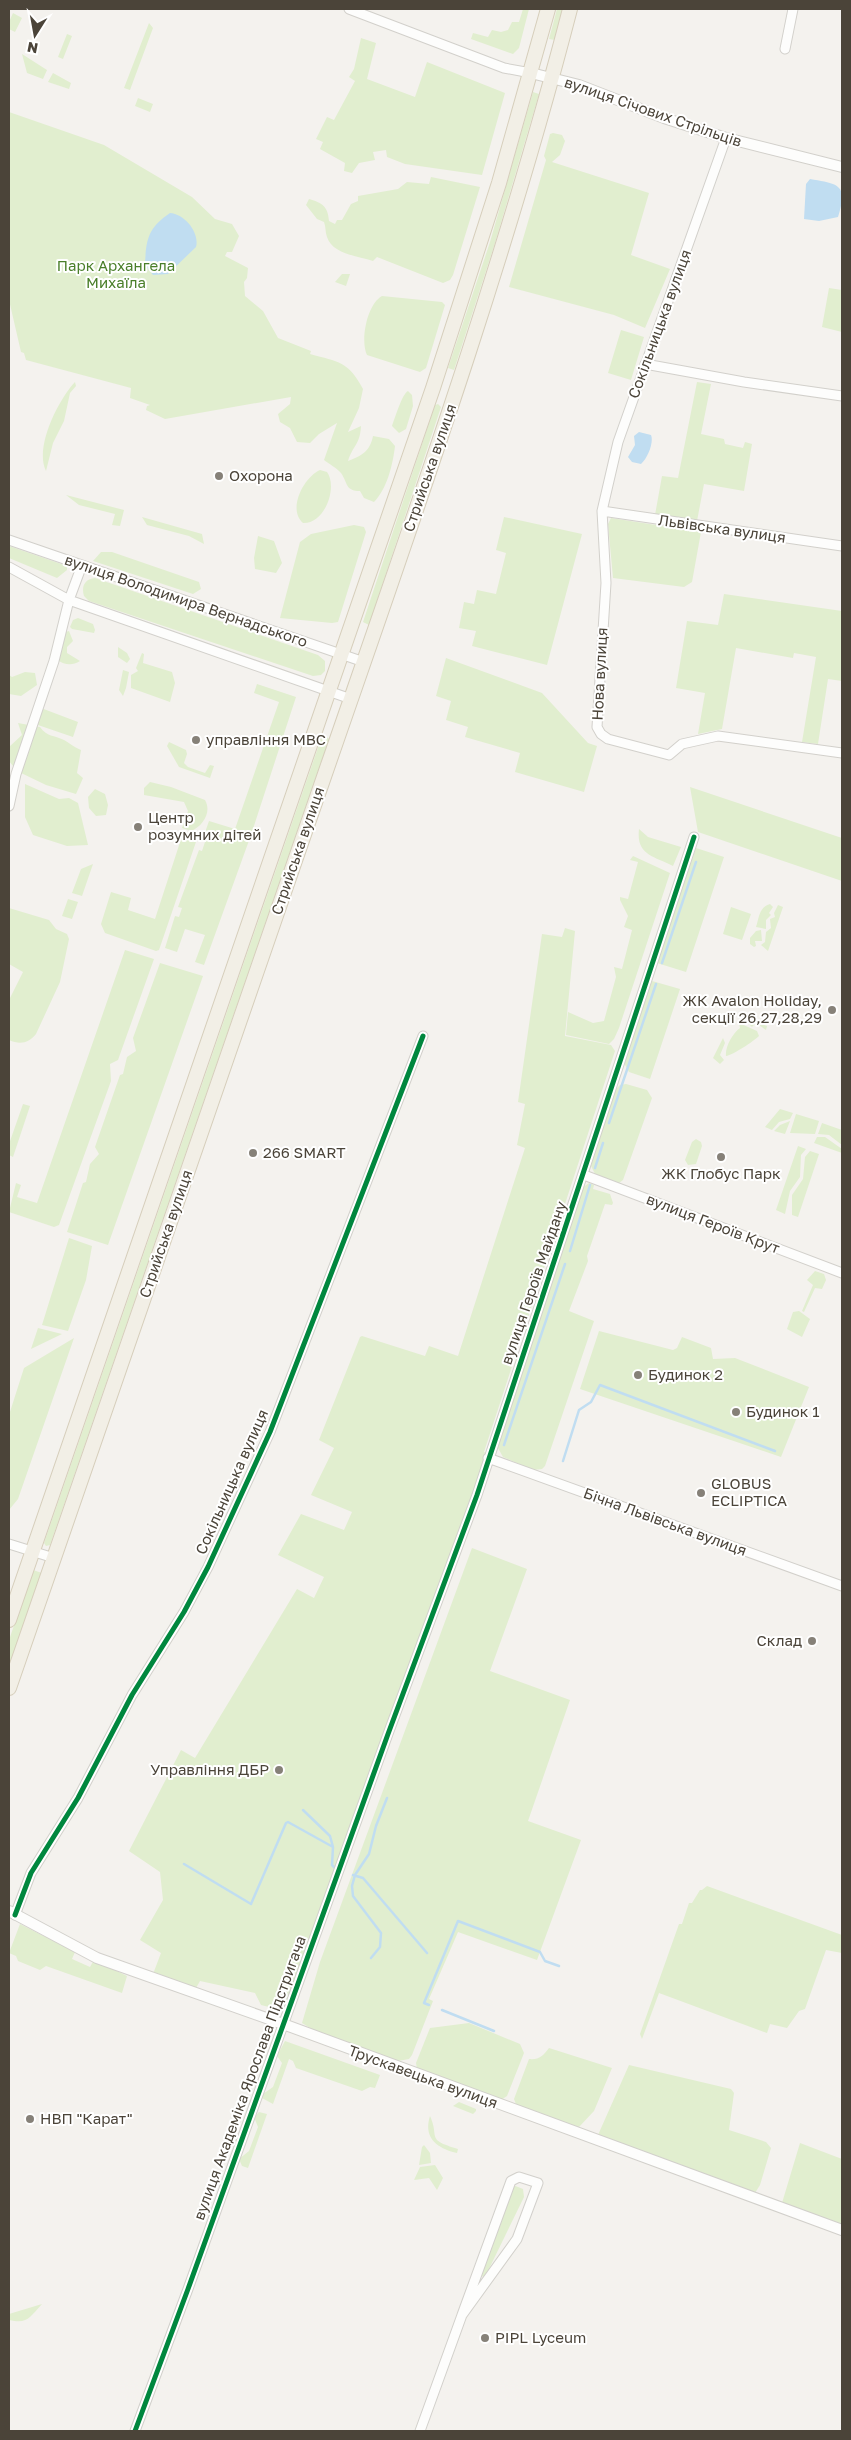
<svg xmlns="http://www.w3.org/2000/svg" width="851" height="2440" viewBox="0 0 851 2440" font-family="'Golos Text',sans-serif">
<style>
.green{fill:#e1eecf}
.water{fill:#c0ddf1}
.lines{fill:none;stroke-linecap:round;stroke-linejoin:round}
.stream{stroke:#c0ddf1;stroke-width:2.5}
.minor-casing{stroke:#d2d0cb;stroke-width:11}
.tertiary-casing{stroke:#d2d0cb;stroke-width:12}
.primary-casing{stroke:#d6cebb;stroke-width:16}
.minor{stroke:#fdfdfc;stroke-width:9}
.tertiary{stroke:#fdfdfc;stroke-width:10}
.primary{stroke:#f2efe6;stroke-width:14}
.cycleway-casing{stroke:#fff;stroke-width:8}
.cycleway{stroke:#00873e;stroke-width:5}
.poi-dot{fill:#868178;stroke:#fff;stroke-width:2}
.labels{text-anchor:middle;stroke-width:4;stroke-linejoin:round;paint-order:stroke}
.street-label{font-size:15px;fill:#4b4439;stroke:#fff}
.park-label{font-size:15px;fill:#4a7f2a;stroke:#fff}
.poi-label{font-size:15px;fill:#4b4439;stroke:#fff;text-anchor:start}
</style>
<rect width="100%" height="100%" fill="#f4f2ee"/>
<!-- green -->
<path class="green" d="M 523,9 L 529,9 L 519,48 L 513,54 L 471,39 L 473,33 L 488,37 L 492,30 L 501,32 L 508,30 L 512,22 L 519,22 Z
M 557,9 L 563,9 L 555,40 L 549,39 Z
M 13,13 L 22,18 L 15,32 L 9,29 L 9,22 Z
M 149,23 L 153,28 L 130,90 L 124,88 Z
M 67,34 L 72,36 L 63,59 L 58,57 Z
M 361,38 L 376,43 L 367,79 L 415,97 L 427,62 L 505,93 L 482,175 L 405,164 L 387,157 L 386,150 L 373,152 L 375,160 L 359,163 L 352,173 L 344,171 L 345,163 L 320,149 L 323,142 L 316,139 L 327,117 L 334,120 L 355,81 L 349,77 L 354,69 Z
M 22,54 L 47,70 L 43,79 L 27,73 Z
M 53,73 L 71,83 L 69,89 L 48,82 Z
M 533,92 L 539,94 L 495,243 L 454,370 L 448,368 L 490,242 Z
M 138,98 L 153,104 L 150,112 L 135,106 Z
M 9,112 L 104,145 L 192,197 L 215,219 L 232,224 L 239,236 L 232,252 L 227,252 L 225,256 L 248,268 L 247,278 L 244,282 L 245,296 L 263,311 L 278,338 L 311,351 L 310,354 C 339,362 348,361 363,389 L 359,408 L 348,432 L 361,426 C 360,445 353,445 348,461 C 362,456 370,451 373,436 L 389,439 L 395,446 C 393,464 387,489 374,502 L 364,498 L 360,491 C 345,491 348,483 341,473 C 337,468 329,464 324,460 L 337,423 L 319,434 L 310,443 L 297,442 L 290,428 L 280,422 L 278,414 L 290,404 L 291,397 L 165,419 L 146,410 L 147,406 L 150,405 L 130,398 L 131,388 L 26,360 L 24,353 L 21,352 L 9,300 Z
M 553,133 L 562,135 L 565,141 L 560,155 L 552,162 L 649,193 L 631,255 L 670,269 L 645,328 L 614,315 L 509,287 L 546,160 L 544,156 L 550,134 Z
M 431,177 L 480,187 L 453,275 L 450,280 L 443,283 L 377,257 L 373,261 C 358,256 332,254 327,237 C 325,232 326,227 324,222 L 317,219 L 306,205 L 309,199 C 323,203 328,207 329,221 L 335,224 L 337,220 L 342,220 L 351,204 L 358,201 L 358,196 L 398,189 L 407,182 L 429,184 Z
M 342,274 L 350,274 L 346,286 L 335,282 Z
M 829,288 L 842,290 L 842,332 L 822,327 Z
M 382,296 L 442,302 L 445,305 L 426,368 L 420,372 L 367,355 C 360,341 367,304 382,296 Z
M 621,330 L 644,337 L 631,380 L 608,373 Z
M 75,382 L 76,386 L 70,393 L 64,421 L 53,443 L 46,471 C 34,447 59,399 75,382 Z
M 697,382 L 711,384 L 701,434 L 724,439 L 725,444 L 743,448 L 745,442 L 752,444 L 744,491 L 704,484 L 697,521 L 655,515 L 662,476 L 678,478 Z
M 408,391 L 412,395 L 413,406 L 406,429 L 399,433 L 392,426 C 395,418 402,394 408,391 Z
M 438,404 L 441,407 L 369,625 L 363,622 L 435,405 Z
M 320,470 L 327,472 C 338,487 325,524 303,523 C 287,509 304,477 320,470 Z
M 66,495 L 124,510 L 120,526 L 112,525 L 115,514 L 79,505 Z
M 142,517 L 202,534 L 204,544 L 189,536 L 147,525 Z
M 504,517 L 582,534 L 547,665 L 472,646 L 476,631 L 459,628 L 464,602 L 474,604 L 477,590 L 496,594 L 506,553 L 496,550 Z
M 611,518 L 701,532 L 692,582 L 684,587 L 613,578 L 608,524 Z
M 354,525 L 364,527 L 366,532 L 338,622 L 332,623 L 280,618 L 300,542 L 311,534 Z
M 258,536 L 274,541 L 282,563 L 276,573 L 255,569 L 254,558 Z
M 9,546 L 67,566 L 67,570 L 57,578 L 9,558 Z
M 101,552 L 112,552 L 199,582 L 201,589 L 193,594 L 93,561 Z
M 95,578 L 318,655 L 325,661 L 325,671 L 321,675 L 313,676 L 89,601 L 84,596 C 81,586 85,579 95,578 Z
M 724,594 L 842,611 L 842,681 L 828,679 L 818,744 L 802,742 L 816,657 L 794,653 L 793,658 L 736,648 L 722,729 L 698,734 L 705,693 L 676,688 L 687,621 L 718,625 Z
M 78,618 L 93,624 L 95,630 L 94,633 L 72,629 L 70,627 L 73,620 Z
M 69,631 L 73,641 L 67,647 L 67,653 L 80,661 C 72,666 65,665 57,660 L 62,633 Z
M 118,647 L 127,653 L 130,659 L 127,663 L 118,657 Z
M 142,653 L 144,654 L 143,663 L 172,672 L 175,683 L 170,702 L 131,688 L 131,675 L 138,671 L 136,668 Z
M 446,658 L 542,693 L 588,743 L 597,746 L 584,792 L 515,772 L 520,753 L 465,737 L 468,727 L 446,720 L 451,701 L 436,696 Z
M 123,670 L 129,672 L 126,688 L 123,696 L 119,690 Z
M 25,672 L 35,673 L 37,685 L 21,696 L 9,694 L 9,675 L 12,677 Z
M 257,684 L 296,697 L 251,835 L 204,965 L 195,962 L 205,935 L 185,929 L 177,952 L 165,948 L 175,916 L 179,917 L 182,908 L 178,907 L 199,850 L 202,851 L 205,842 L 202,841 L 209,821 L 235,829 L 279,702 L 254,693 Z
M 41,708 L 78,722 L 73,737 L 35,724 Z
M 18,723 L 40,727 C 47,737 54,735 64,740 C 70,743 73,747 81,750 L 77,773 L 83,778 L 76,794 L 46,785 L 17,771 L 9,761 L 9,747 L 22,735 Z
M 325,735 L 329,739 L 50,1545 L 46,1546 L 44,1543 L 322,736 Z
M 169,742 L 186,750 L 187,754 L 184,763 L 188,767 L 205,773 L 210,765 L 214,766 L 210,778 L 179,767 L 167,746 Z
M 150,782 L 171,787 L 205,800 C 212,812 203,826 191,831 L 182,828 L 188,811 L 184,802 L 144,795 L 144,788 Z
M 25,784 L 59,799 L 69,798 L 78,803 L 88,845 L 67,846 L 33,835 L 25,817 Z
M 690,787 L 842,838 L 842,881 L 698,832 Z
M 95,789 L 105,794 L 108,805 L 106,815 L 96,816 L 89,808 L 88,797 Z
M 639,829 L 648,837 L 681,847 L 673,866 C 653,856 636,855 639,829 Z
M 183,833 L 197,837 L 197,839 L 159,950 L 156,951 L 105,933 L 101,924 L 111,892 L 131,898 L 128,910 L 155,919 Z
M 696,848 L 724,857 L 686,972 L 657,963 Z
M 633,856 L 670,873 L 619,1028 L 614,1039 L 609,1044 L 566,1035 L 568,1012 L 593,1023 L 604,1021 L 616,977 L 614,967 L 622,969 L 632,930 L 624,927 L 628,916 L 620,900 L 620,897 L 628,899 L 638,862 L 630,860 Z
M 93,864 L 82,896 L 72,893 L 81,869 Z
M 68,899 L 78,902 L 72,919 L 62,916 Z
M 770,904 L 773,907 L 769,913 L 771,915 L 766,920 L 766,929 L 756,927 C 759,918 759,907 770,904 Z
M 778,905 L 783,907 L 768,951 L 761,945 L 765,942 L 766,932 L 771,928 L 770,919 L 775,917 L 774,913 Z
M 731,907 L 751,914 L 742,940 L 723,934 Z
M 9,908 L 49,920 L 56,929 L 67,934 L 69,939 L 60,982 L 36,1034 C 29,1043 20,1045 9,1040 L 9,1000 L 23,972 L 9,964 Z
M 565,928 L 575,931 L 565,1036 L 611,1045 L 615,1051 L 484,1452 L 487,1453 L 288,1999 L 281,2010 L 261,2005 L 255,1993 L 200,1981 L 196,1988 L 153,1974 L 161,1953 L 140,1940 L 163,1900 L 160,1872 L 129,1851 L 181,1750 L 195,1758 L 297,1589 L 314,1598 L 324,1577 L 278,1555 L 301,1514 L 344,1530 L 352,1512 L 311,1495 L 334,1448 L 319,1440 L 360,1337 L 362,1336 L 425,1356 L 429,1346 L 458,1356 L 525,1148 L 517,1145 L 525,1104 L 518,1102 L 542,934 L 562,937 Z
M 761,930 L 762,941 L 755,941 L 756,946 L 754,947 L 750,944 L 750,938 L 756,931 Z
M 125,950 L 154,959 L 118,1060 L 110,1064 L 111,1081 L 59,1225 L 54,1227 L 9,1212 L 16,1183 L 21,1185 L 17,1197 L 37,1203 Z
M 160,963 L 203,976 L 108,1245 L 67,1232 L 83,1183 L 86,1182 L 90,1164 L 99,1154 L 95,1147 L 120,1075 L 123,1074 L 127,1057 L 136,1051 L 133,1038 Z
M 652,981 L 680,989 L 650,1079 L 629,1072 L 624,1063 Z
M 743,1017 L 767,1026 L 766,1030 L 756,1023 L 752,1027 L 746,1021 L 744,1023 Z
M 739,1023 L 757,1031 L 759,1036 C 754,1041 733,1055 726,1056 C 725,1047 732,1034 740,1028 Z
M 723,1038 L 725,1043 L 720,1055 L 724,1060 L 720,1064 L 713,1058 Z
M 626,1084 L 647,1090 L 652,1098 L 623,1180 L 619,1183 L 595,1174 L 591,1166 L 614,1091 L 620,1085 Z
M 23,1104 L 30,1106 L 13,1157 L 9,1155 L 9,1144 Z
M 780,1109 L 793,1113 L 790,1119 L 779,1122 L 772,1130 L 765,1127 Z
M 796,1114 L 819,1121 L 815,1134 L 790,1133 Z
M 790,1121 L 785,1134 L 774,1131 L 780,1125 Z
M 822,1123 L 842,1130 L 842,1145 L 829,1135 L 818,1134 Z
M 817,1137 L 825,1137 L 842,1149 L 842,1153 L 814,1143 Z
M 696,1139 L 701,1142 L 702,1146 L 696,1164 L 688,1165 L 685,1160 L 692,1142 Z
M 798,1146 L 806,1149 L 801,1155 L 800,1177 L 790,1191 L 785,1214 L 776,1210 Z
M 810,1151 L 819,1154 L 798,1217 L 792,1215 L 792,1195 L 803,1179 L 805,1157 Z
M 589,1183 L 594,1185 L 593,1189 L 610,1194 L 613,1203 L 612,1205 L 605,1204 L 587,1256 L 588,1261 L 569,1311 L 594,1321 L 545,1466 L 542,1469 L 533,1470 L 503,1457 L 498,1448 L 499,1441 L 582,1188 Z
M 69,1238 L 92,1246 L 86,1280 L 68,1331 L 42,1325 Z
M 815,1271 L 824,1274 L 826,1280 L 822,1289 L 815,1288 L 804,1312 L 802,1311 L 813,1285 L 807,1280 Z
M 799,1311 L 810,1319 L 802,1337 L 787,1329 L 793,1312 Z
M 38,1328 L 62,1334 L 31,1349 Z
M 599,1331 L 673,1350 L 677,1348 L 682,1337 L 711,1348 L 713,1359 L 735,1358 L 809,1387 L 781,1457 L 580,1389 Z
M 74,1338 L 18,1499 L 9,1510 L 9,1415 L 24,1368 Z
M 472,1548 L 527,1569 L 490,1671 L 570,1700 L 528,1821 L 581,1840 L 537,1960 L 458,1932 L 429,1999 L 433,2001 L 412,2055 L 409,2059 L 398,2061 L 315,2031 L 302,2023 L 320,1962 Z
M 33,1570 L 42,1573 L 9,1668 L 9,1640 Z
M 707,1886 L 842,1935 L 842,1953 L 826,1950 L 805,2009 L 799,2011 L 787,2028 L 770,2024 L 767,2033 L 659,1993 L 642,2039 L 640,2034 L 679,1924 L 682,1924 L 689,1903 L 692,1903 L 700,1890 L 702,1890 Z
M 20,1924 L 75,1952 L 72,1959 L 90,1967 L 94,1960 L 127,1976 L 122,1993 L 46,1966 L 40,1970 L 18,1961 L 16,1956 L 9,1953 Z
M 469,2023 L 520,2044 L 524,2053 L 507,2096 L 501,2100 L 417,2069 L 416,2063 L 430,2028 Z
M 285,2041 L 380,2075 L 375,2088 L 370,2087 L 362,2091 L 296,2068 L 293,2061 L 289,2059 L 273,2104 L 262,2098 L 263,2094 L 273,2087 L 282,2063 L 277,2056 Z
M 549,2048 L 612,2068 L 594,2111 L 579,2127 L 517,2107 L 514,2099 L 529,2059 C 539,2060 543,2056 549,2048 Z
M 629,2065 L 731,2089 L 734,2093 L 729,2130 L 766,2142 L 771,2148 L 760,2185 L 755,2193 L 598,2135 Z
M 459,2102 L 476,2109 L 476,2111 L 473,2114 L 453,2106 Z
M 259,2112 L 267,2114 L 248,2168 L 242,2166 L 239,2159 L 249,2151 L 258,2127 L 254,2117 Z
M 430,2116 C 440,2138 425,2139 458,2149 L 457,2153 C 437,2148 423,2138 430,2116 Z
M 800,2143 L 842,2159 L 842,2225 L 782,2203 Z
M 424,2145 L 430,2153 L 431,2163 L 419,2165 L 422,2147 Z
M 435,2165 L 443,2178 L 437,2190 L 429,2178 L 414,2180 L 420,2167 Z
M 513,2185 L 523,2189 L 524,2197 L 485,2277 L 480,2276 Z
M 42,2304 C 29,2318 28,2324 9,2320 L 9,2314 Z"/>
<!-- water -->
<path class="water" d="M 810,179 C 840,184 848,185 838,217 L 819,221 L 804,219 L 806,184 Z
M 170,213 C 185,214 200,233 196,247 L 168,274 L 153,275 L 145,265 C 146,239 148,228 170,213 Z
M 639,432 L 651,435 C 654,442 648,458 641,464 L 632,462 L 628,457 L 635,445 L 634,436 Z"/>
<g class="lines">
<!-- stream -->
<path class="stream" d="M 662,963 L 696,862
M 609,1123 L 656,984
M 595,1168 L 603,1143
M 570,1251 L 590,1185
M 504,1445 L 565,1264
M 563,1461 L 579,1410 L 591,1402 L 600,1385 L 775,1451
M 303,1810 L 330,1836 L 333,1847
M 184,1864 L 251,1904 L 286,1823 L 288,1822 L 333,1847 L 332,1865 L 335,1868
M 353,1875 L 363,1878 L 427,1953
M 371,1958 L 380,1947 L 381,1933 L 353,1896 L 352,1886 L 355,1875 L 369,1854 L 376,1826 L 387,1798
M 429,2005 L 424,2003 L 458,1921 L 540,1952 L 545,1961 L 559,1966
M 442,2010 L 494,2031"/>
<defs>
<path id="minor" d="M 349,9 L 504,68 L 531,73
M 785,49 L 793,9
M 726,138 L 618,442 L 602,511 L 606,583 L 597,727 L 601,734 L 608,739 L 669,755 L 682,744 L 718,736 L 842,753
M 645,364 L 744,382 L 842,396
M 602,511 L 842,546
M 9,540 L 364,662
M 9,567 L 69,600 L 351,699
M 9,806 L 16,774 L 54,661 L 69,600 L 82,565
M 584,1175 L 842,1273
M 488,1458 L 842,1586
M 9,1544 L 54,1558
M 15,1915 L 31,1873 L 78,1798 L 132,1695 L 184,1612 L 208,1567 L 270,1432 L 423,1036
M 135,2431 L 188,2289 L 388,1734 L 477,1495 L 694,837
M 420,2431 L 462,2315 L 517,2239 L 538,2183 L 519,2177 L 511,2181 L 462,2315"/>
<path id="tertiary" d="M 531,73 L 579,85 L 664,118 L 726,138 L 842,167
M 9,1911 L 97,1958 L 283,2024 L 842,2230"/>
<path id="primary" d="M 9,1620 L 433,388 L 499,183 L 548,9
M 9,1688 C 112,1391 214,1094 317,797 C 407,536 501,276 570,9"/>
</defs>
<!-- minor casing -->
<use href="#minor" class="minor-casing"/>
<!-- tertiary casing -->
<use href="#tertiary" class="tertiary-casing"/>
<!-- primary casing -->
<use href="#primary" class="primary-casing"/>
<!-- minor -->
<use href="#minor" class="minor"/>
<!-- tertiary -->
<use href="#tertiary" class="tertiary"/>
<!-- primary -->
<use href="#primary" class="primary"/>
<defs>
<path id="cycleway" d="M 15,1915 L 31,1873 L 78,1798 L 132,1695 L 184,1612 L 208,1567 L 270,1432 L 423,1036
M 135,2431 L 188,2289 L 388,1734 L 477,1495 L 694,837"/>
</defs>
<!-- cycleway casing -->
<use href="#cycleway" class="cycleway-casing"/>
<!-- cycleway -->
<use href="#cycleway" class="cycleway"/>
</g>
<!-- markers -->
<g class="poi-dot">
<circle cx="219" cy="476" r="5"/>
<circle cx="196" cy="740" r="5"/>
<circle cx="138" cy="827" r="5"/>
<circle cx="832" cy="1010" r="5"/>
<circle cx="253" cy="1153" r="5"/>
<circle cx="721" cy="1157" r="5"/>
<circle cx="638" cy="1375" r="5"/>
<circle cx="736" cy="1412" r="5"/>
<circle cx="701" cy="1493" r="5"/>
<circle cx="812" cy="1641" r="5"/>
<circle cx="279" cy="1770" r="5"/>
<circle cx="30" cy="2119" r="5"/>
<circle cx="485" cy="2338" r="5"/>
</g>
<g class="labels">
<!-- street labels -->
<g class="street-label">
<text transform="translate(653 112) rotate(19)" y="5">вулиця Січових Стрільців</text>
<text transform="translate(660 324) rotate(-70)" y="5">Сокільницька вулиця</text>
<text transform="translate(430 468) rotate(-71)" y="5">Стрийська вулиця</text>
<text transform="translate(722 529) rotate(8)" y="5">Львівська вулиця</text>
<text transform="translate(186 601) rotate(19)" y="5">вулиця Володимира Вернадського</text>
<text transform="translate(600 674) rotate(-87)" y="5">Нова вулиця</text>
<text transform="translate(298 851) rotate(-71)" y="5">Стрийська вулиця</text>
<text transform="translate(713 1224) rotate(21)" y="5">вулиця Героїв Крут</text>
<text transform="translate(166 1234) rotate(-71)" y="5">Стрийська вулиця</text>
<text transform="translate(534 1283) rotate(-71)" y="5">вулиця Героїв Майдану</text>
<text transform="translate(232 1482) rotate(-66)" y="5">Сокільницька вулиця</text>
<text transform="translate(665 1522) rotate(20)" y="5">Бічна Львівська вулиця</text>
<text transform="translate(423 2077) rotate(20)" y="5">Трускавецька вулиця</text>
<text transform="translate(250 2078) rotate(-70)" y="5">вулиця Академіка Ярослава Підстригача</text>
</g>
<!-- park labels -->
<g class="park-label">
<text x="116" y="271">Парк Архангела<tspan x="116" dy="17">Михаїла</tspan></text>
</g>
<!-- poi labels -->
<g class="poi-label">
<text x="229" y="481">Охорона</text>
<text x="206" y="745">управління МВС</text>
<text x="148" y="823">Центр<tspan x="148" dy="17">розумних дітей</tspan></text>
<text x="822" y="1006" text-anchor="end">ЖК Avalon Holiday,<tspan x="822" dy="17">секції 26,27,28,29</tspan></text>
<text x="263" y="1158">266 SMART</text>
<text x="721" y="1179" text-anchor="middle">ЖК Глобус Парк</text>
<text x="648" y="1380">Будинок 2</text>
<text x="746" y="1417">Будинок 1</text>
<text x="711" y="1489">GLOBUS<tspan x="711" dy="17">ECLIPTICA</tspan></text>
<text x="802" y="1646" text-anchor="end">Склад</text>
<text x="269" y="1775" text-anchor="end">Управління ДБР</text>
<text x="40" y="2124">НВП "Карат"</text>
<text x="495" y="2343">PIPL Lyceum</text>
</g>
</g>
<!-- border -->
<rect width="851" height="2440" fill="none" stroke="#4b4439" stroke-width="20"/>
<!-- north arrow -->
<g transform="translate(35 35) rotate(191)" stroke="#ffffff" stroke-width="4" paint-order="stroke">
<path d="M0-4L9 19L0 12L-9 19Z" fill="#4b4439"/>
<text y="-8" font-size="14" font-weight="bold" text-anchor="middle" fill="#4b4439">N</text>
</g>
</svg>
